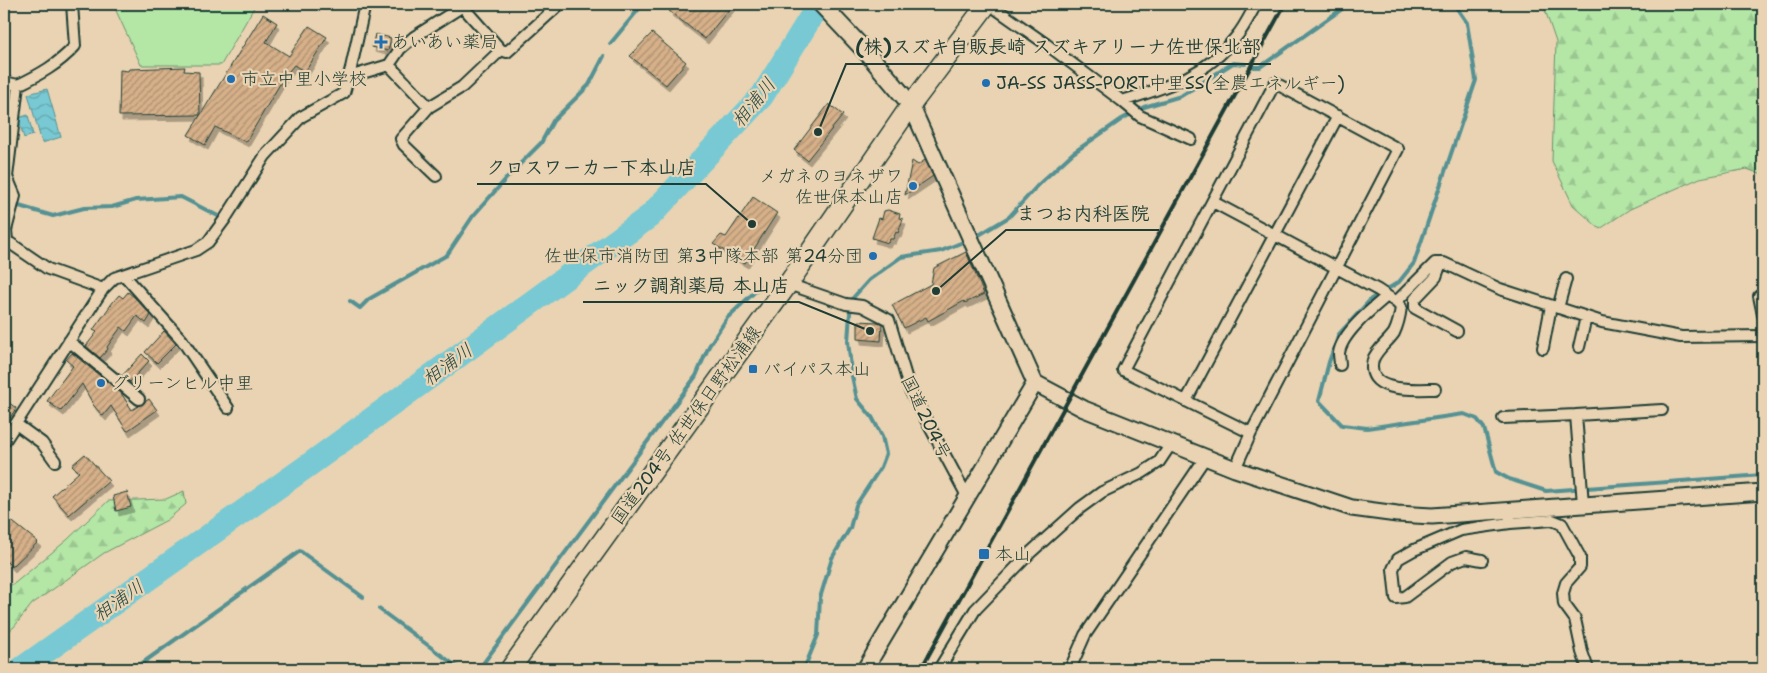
<svg xmlns="http://www.w3.org/2000/svg" width="1767" height="673" viewBox="0 0 1767 673" font-family="'Shantell Sans','Klee One',sans-serif">
<style>
.forest{fill:url(#forest-firs);stroke:#6a926d}
.garden{fill:#b4e6a6;stroke:#6a926d}
.water{fill:url(#water-waves);stroke:#549193}
.lines{fill:none;stroke-linecap:round;stroke-linejoin:round}
.stream{stroke:#549193;stroke-width:4}
.river{stroke:#78c9d3;stroke-width:24}
.building{fill:url(#building-hatch);stroke:#1f3d34;filter:url(#shadow)}
.street-casing{stroke:#1f3d34;stroke-width:14}
.secondary-casing{stroke:#1f3d34;stroke-width:19}
.primary-casing{stroke:#1f3d34;stroke-width:20}
.highway-casing{stroke:#1f3d34;stroke-width:22}
.street{stroke:#e9d3b2;stroke-width:10}
.secondary{stroke:#e9d3b2;stroke-width:15}
.primary{stroke:#e9d3b2;stroke-width:16}
.highway{stroke:#e9d3b2;stroke-width:19}
.rail{stroke:#1f3d34;stroke-width:4}
.poi-dot{fill:#1f6fb2;stroke:#e9d3b2;stroke-width:2}
.labels{text-anchor:middle;stroke-width:4.5;stroke-linejoin:round;paint-order:stroke}
.poi-label{font-size:18px;fill:#1f3d34;stroke:#e9d3b2;text-anchor:start}
.street-label{font-size:18px;fill:#1f3d34;stroke:#e9d3b2}
.water-label{font-size:19px;font-style:italic;fill:#284b44;stroke:#e9d3b2}
.leader{fill:none;stroke:#1f3d34;stroke-width:2}
.callout-dot{fill:#1f3d34;stroke:#e9d3b2;stroke-width:2}
.callout-label{font-size:19px;text-anchor:middle;font-weight:bold;fill:#1f3d34;stroke:#e9d3b2;stroke-width:4.5;stroke-linejoin:round;paint-order:stroke}
</style>
<defs>
<pattern id="forest-firs" width="22" height="20" patternUnits="userSpaceOnUse" patternTransform="scale(1.25)"><rect width="22" height="20" fill="#b4e6a6"/><path d="M5 1l3.5 6h-7zM16 11l3.5 6h-7z" fill="#9ac690"/></pattern>
<pattern id="water-waves" width="16" height="10" patternUnits="userSpaceOnUse" patternTransform="scale(1.25)"><rect width="16" height="10" fill="#78c9d3"/><path d="M0 5q4-4 8 0t8 0" fill="none" stroke="#62a4ac"/></pattern>
<pattern id="building-hatch" width="6" height="6" patternUnits="userSpaceOnUse" patternTransform="scale(1.25)"><rect width="6" height="6" fill="#d6b089"/><path d="M-1 1l2-2M0 6l6-6M5 7l2-2" fill="none" stroke="#ad9071"/></pattern>
<filter id="shadow"><feDropShadow dx="3" dy="5" stdDeviation="0" flood-color="#0004"/></filter>
</defs>
<rect width="100%" height="100%" fill="#e9d3b2"/>
<filter id="ink" filterUnits="userSpaceOnUse"><feTurbulence type="fractalNoise" baseFrequency=".02" numOctaves="2"/><feDisplacementMap in="SourceGraphic" scale="10" xChannelSelector="R" yChannelSelector="G"/><feConvolveMatrix kernelMatrix="1 2 1 2 8 2 1 2 1" color-interpolation-filters="sRGB"/></filter>
<g filter="url(#ink)">
<!-- forest -->
<path class="forest" d="M 1543,4 L 1763,4 L 1763,175 L 1747,169 L 1700,178 L 1630,209 L 1600,229 L 1573,205 L 1552,161 L 1556,42 Z
M 184,491 L 186,504 L 167,520 L 104,553 L 32,604 L 14,627 L 4,635 L 4,588 L 15,583 L 67,540 L 108,501 L 166,499 Z
M 1355,663 L 1369,669 L 1322,669 L 1324,665 Z"/>
<!-- garden -->
<path class="garden" d="M 113,4 L 256,4 L 221,65 L 141,65 Z"/>
<!-- water -->
<path class="water" d="M 47,89 L 61,137 L 42,143 L 28,94 Z
M 28,115 L 33,135 L 24,138 L 18,118 Z"/>
<g class="lines">
<!-- stream -->
<path class="stream" d="M 1454,4 L 1467,23 L 1476,80 L 1414,263 L 1399,282 L 1371,299 L 1339,334 L 1329,362 L 1319,401 L 1342,425 L 1367,428 L 1464,414 L 1477,419 L 1484,428 L 1496,472 L 1509,479 L 1546,491 L 1763,475
M 610,44 L 643,4
M 1254,67 L 1260,67 L 1349,4
M 19,206 L 53,216 L 84,208 L 112,207 L 136,200 L 181,197 L 220,217
M 974,238 L 1009,217 L 1038,185 L 1073,153 L 1122,119 L 1144,107 L 1181,96 L 1233,63 L 1245,64
M 350,301 L 360,308 L 369,299 L 447,255 L 473,216 L 513,171 L 541,143 L 553,121 L 589,85 L 604,56
M 379,609 L 460,669
M 134,669 L 300,551 L 363,597
M 479,669 L 696,376 L 709,346 L 727,318 L 761,286
M 804,669 L 818,635 L 820,598 L 832,558 L 850,528 L 856,505 L 881,467 L 886,454 L 882,436 L 872,417 L 857,399 L 852,376 L 848,341 L 851,300 L 869,280 L 901,257 L 941,251 L 968,240"/>
<!-- river -->
<path class="river" d="M 21,669 L 313,462 L 650,216 L 762,96 L 819,4"/>
</g>
<!-- building -->
<path class="building" d="M 675,4 L 733,4 L 705,39 L 669,11 Z
M 263,14 L 277,23 L 266,42 L 289,56 L 309,26 L 327,37 L 305,72 L 294,65 L 284,77 L 246,142 L 215,127 L 205,145 L 188,135 Z
M 652,33 L 686,62 L 666,85 L 630,56 Z
M 375,34 L 391,38 L 388,51 L 372,47 Z
M 185,67 L 184,71 L 199,72 L 200,115 L 119,116 L 120,70 L 128,71 L 129,69 Z
M 829,104 L 843,115 L 807,160 L 794,150 Z
M 925,160 L 933,176 L 905,195 L 912,161 L 918,165 Z
M 753,197 L 777,213 L 745,263 L 713,244 L 721,235 L 726,237 Z
M 888,210 L 900,214 L 899,218 L 903,219 L 898,233 L 896,232 L 893,239 L 890,239 L 888,243 L 872,238 L 879,218 L 882,219 L 884,211 Z
M 966,252 L 984,294 L 965,303 L 964,301 L 928,321 L 926,317 L 904,328 L 892,305 L 931,284 L 934,268 Z
M 128,292 L 134,297 L 151,315 L 146,323 L 137,316 L 126,331 L 121,327 L 107,347 L 108,349 L 100,358 L 86,346 L 97,332 L 93,330 L 113,302 L 119,295 L 123,298 Z
M 858,321 L 878,322 L 882,324 L 881,341 L 858,339 Z
M 164,331 L 176,344 L 157,363 L 145,352 Z
M 72,353 L 121,393 L 132,410 L 149,399 L 157,410 L 127,431 L 111,406 L 103,416 L 94,406 L 82,384 L 61,411 L 47,401 L 73,366 L 66,360 Z
M 142,354 L 149,361 L 130,382 L 122,376 Z
M 4,399 L 16,408 L 4,428 Z
M 85,454 L 109,481 L 69,515 L 52,496 L 79,472 L 72,465 Z
M 127,492 L 131,507 L 116,511 L 113,496 Z
M 4,515 L 38,542 L 12,567 L 4,559 Z"/>
<g class="lines">
<defs>
<path id="street" d="M 72,4 L 75,46 C 59,64 39,75 18,85 L 7,177 L 15,196 L 6,230 L 7,241 L 48,269 L 103,289
M 989,4 L 1046,44 L 1122,101 L 1140,116 L 1191,139
M 463,7 L 501,50
M 389,65 L 429,107
M 349,77 L 389,65 L 400,49 L 414,37 L 466,4
M 4,82 L 18,85
M 1122,101 C 1167,87 1206,76 1236,37 C 1244,28 1250,15 1256,4
M 436,176 L 404,145 L 401,139 L 429,107 L 462,87 L 501,50 L 507,52 L 560,4
M 1213,202 L 1378,290 L 1396,302 L 1435,263 L 1444,263 L 1500,289 L 1602,322 L 1681,337 L 1763,336
M 1441,263 L 1436,277 L 1415,299 L 1415,308 L 1457,331
M 124,275 L 182,340 L 228,408
M 788,284 L 846,304 L 862,306 L 889,320 L 910,390 L 968,498
M 1759,296 L 1763,315
M 1396,302 L 1401,307 C 1400,315 1398,325 1394,333 C 1388,342 1376,350 1373,360 C 1364,394 1416,389 1435,389
M 1558,308 L 1566,279
M 69,341 L 139,399
M 1579,347 L 1586,317
M 1543,348 L 1551,306
M 1340,365 C 1340,361 1339,357 1339,353 C 1342,333 1373,308 1387,296
M 1186,401 L 1338,116
M 1503,418 L 1576,415
M 16,424 L 42,443 L 55,461
M 4,442 L 103,289 L 114,278 L 196,250 L 208,242 L 225,219 L 265,156 L 301,117 L 344,93 L 351,68 L 365,4
M 1235,469 L 1251,433 L 1398,149 L 1275,83 L 1123,370 L 1251,433
M 1583,504 L 1576,415 L 1662,410
M 1510,523 L 1552,520 L 1562,524 L 1580,557 L 1580,567 L 1566,583 L 1563,593 L 1564,604 L 1575,619 L 1582,652 L 1588,669
M 1482,560 L 1466,557 L 1452,562 L 1405,597 L 1396,598 L 1393,569 L 1398,559 L 1414,550 L 1461,530 L 1510,523 L 1509,510
M 939,669 L 975,610 L 1031,552 L 1080,508 L 1102,492 L 1142,473 L 1159,462 L 1171,444
M 1070,669 L 1085,635 L 1205,458"/>
<path id="secondary" d="M 911,105 L 1035,383 L 1084,409 L 1235,469 L 1352,508 L 1397,514 L 1432,516 L 1763,492
M 865,669 L 1035,383"/>
<path id="primary" d="M 821,4 L 869,55 L 911,105"/>
<path id="highway" d="M 510,669 L 788,284 L 911,105 L 987,4"/>
</defs>
<!-- street casing -->
<use href="#street" class="street-casing"/>
<!-- secondary casing -->
<use href="#secondary" class="secondary-casing"/>
<!-- primary casing -->
<use href="#primary" class="primary-casing"/>
<!-- highway casing -->
<use href="#highway" class="highway-casing"/>
<!-- street -->
<use href="#street" class="street"/>
<!-- secondary -->
<use href="#secondary" class="secondary"/>
<!-- primary -->
<use href="#primary" class="primary"/>
<!-- highway -->
<use href="#highway" class="highway"/>
<!-- rail -->
<path class="rail" d="M 921,669 L 1285,4"/>
</g>
</g>
<!-- markers -->
<g class="poi-dot">
<path d="M378.5 34.5h5v5h5v5h-5v5h-5v-5h-5v-5h5z"/>
<circle cx="231" cy="79" r="5"/>
<circle cx="986" cy="83" r="5"/>
<circle cx="913" cy="186" r="5"/>
<circle cx="873" cy="256" r="5"/>
<rect x="748" y="364" width="10" height="10" rx="2.5"/>
<circle cx="101" cy="383" r="5"/>
<rect x="978" y="548" width="12" height="12" rx="2.5"/>
</g>
<g class="labels">
<!-- poi labels -->
<g class="poi-label">
<text x="391" y="48">あいあい薬局</text>
<text x="241" y="85">市立中里小学校</text>
<text x="996" y="89">JA-SS JASS-PORT中里SS(全農エネルギー)</text>
<text x="903" y="182" text-anchor="end">メガネのヨネザワ<tspan x="903" dy="21">佐世保本山店</tspan></text>
<text x="863" y="262" text-anchor="end">佐世保市消防団 第3中隊本部 第24分団</text>
<text x="763" y="375">バイパス本山</text>
<text x="111" y="389">グリーンヒル中里</text>
<text x="995" y="560">本山</text>
</g>
<!-- street labels -->
<g class="street-label">
<text transform="translate(926 417) rotate(64)" y="6">国道204号</text>
<text transform="translate(686 425) rotate(-54)" y="6">国道204号 佐世保日野松浦線</text>
</g>
<!-- water labels -->
<g class="water-label">
<text transform="translate(753 102) rotate(-51)" y="7">相浦川</text>
<text transform="translate(447 364) rotate(-36)" y="7">相浦川</text>
<text transform="translate(118 600) rotate(-35)" y="7">相浦川</text>
</g>
</g>
<!-- callouts -->
<path class="leader" d="M818 132L846 64H1271M752 224L706 184H477M936 291L1006 230H1159M870 331L799 302H583"/>
<g class="callout-dot">
<circle cx="818" cy="132" r="5"/>
<circle cx="752" cy="224" r="5"/>
<circle cx="936" cy="291" r="5"/>
<circle cx="870" cy="331" r="5"/>
</g>
<g class="callout-label">
<text x="1058" y="53">(株)スズキ自販長崎 スズキアリーナ佐世保北部</text>
<text x="591" y="174">クロスワーカー下本山店</text>
<text x="1083" y="220">まつお内科医院</text>
<text x="691" y="292">ニック調剤薬局 本山店</text>
</g>
<!-- margin -->
<rect width="1767" height="673" fill="none" stroke="#e9d3b2" stroke-width="20"/>
<rect x="10" y="10" width="1747" height="653" fill="none" stroke="#1f3d34" stroke-width="2" filter="url(#ink)"/>
</svg>
